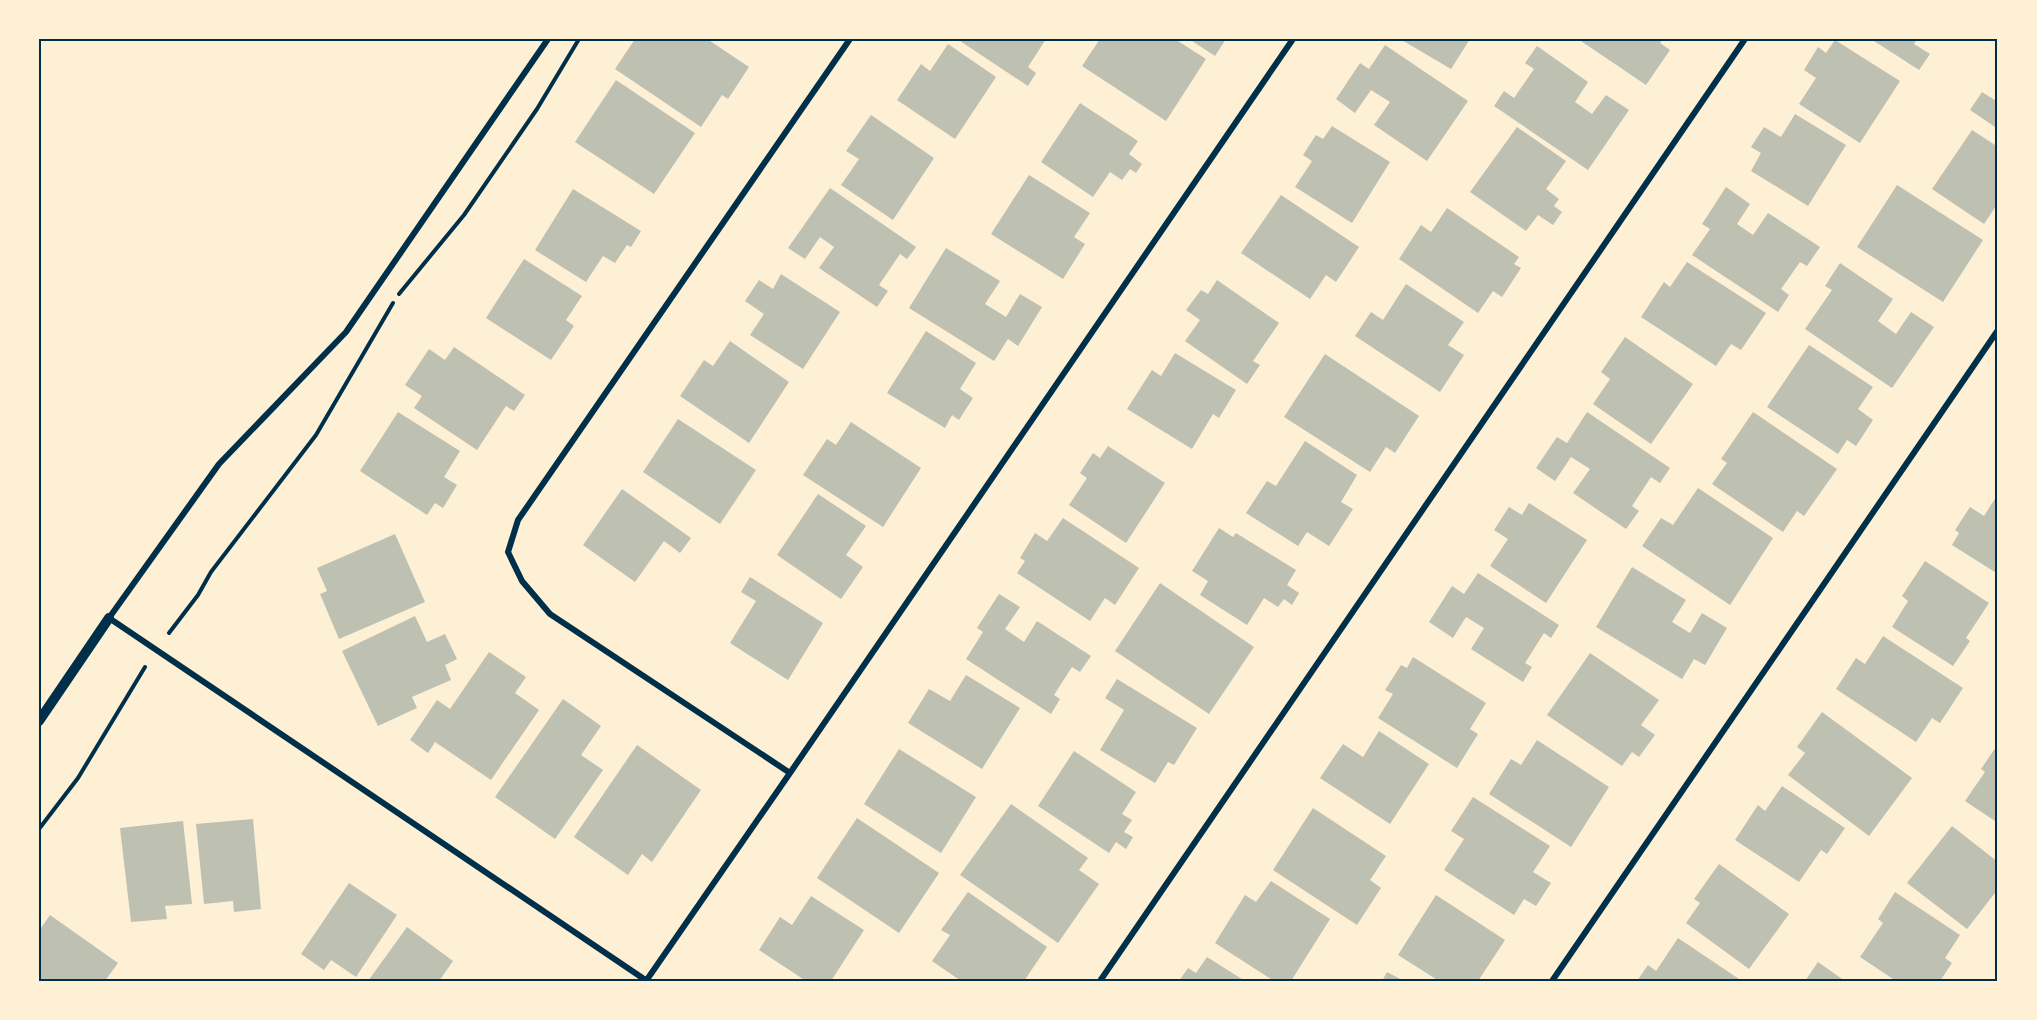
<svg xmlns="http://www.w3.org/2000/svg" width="2037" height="1020" viewBox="0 0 2037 1020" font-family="Literata,serif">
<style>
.building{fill:#bec0b2}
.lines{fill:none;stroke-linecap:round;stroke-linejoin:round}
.path{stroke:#003049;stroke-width:4}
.minor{stroke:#003049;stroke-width:6}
.tertiary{stroke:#003049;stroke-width:10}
.neatline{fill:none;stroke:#003049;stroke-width:2}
</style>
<rect width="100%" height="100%" fill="#fdf0d5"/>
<!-- building -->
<path class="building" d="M 635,39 L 707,39 L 749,67 L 728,99 L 722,95 L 701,127 L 615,69 Z
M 957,39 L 1046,39 L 1028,67 L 1036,73 L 1028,86 Z
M 1100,39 L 1175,39 L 1206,59 L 1166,121 L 1082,66 Z
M 1189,39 L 1226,39 L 1215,56 Z
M 1400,39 L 1470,39 L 1451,69 Z
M 1578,39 L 1663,39 L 1660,43 L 1670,50 L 1646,85 Z
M 1871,39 L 1917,39 L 1914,44 L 1930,54 L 1919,70 Z
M 1835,40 L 1900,81 L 1860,143 L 1799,104 L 1816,78 L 1804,70 L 1818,47 L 1826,53 Z
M 948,44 L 996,77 L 955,139 L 897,100 L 921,64 L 930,71 Z
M 1385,45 L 1468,101 L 1427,161 L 1374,125 L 1390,102 L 1371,90 L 1355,113 L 1336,99 L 1360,63 L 1369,69 Z
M 1537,46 L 1588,82 L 1575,102 L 1592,114 L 1606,95 L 1629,110 L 1588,170 L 1494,106 L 1504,91 L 1514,98 L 1534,69 L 1525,63 Z
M 616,80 L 695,133 L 654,194 L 575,142 Z
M 1982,92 L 1998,102 L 1998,129 L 1970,110 Z
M 1080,103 L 1138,141 L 1129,154 L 1142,164 L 1136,173 L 1130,169 L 1122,180 L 1110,172 L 1093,197 L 1041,162 Z
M 1795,114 L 1846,145 L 1808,206 L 1751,171 L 1761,153 L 1751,147 L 1764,127 L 1781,137 Z
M 871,115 L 934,158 L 893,220 L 841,185 L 859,159 L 846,151 Z
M 1332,126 L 1390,162 L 1352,223 L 1295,187 L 1312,161 L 1303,155 L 1316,135 L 1323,139 Z
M 1517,127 L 1566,161 L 1546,189 L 1559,199 L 1554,206 L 1562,212 L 1553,225 L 1538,215 L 1526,231 L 1470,192 Z
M 1972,130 L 1998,147 L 1998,203 L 1984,224 L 1932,189 Z
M 1029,175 L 1090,213 L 1074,237 L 1085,244 L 1063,279 L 991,234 Z
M 1897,185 L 1983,240 L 1943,302 L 1857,247 Z
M 1726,187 L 1750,204 L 1737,224 L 1753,235 L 1768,213 L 1820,247 L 1807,266 L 1800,262 L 1781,289 L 1789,295 L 1778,312 L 1692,255 L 1710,229 L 1702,224 Z
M 830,188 L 916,247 L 907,259 L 900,254 L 879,285 L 888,291 L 877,307 L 819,268 L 834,247 L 820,237 L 805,259 L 788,248 Z
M 573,189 L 641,231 L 631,247 L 627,245 L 615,263 L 603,256 L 586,282 L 535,250 Z
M 1281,195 L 1359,247 L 1336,282 L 1326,275 L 1310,299 L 1241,253 Z
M 1447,208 L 1519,257 L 1514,264 L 1521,268 L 1502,297 L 1493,291 L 1478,313 L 1399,259 L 1421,225 L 1431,232 Z
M 946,248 L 1000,281 L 985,304 L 1006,317 L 1020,294 L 1042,307 L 1018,346 L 1008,339 L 994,361 L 909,308 Z
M 524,259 L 582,296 L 566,320 L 574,326 L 551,360 L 486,318 Z
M 1687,262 L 1766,313 L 1741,350 L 1731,344 L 1716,366 L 1641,317 L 1664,282 L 1670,287 Z
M 1840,263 L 1893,299 L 1878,321 L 1896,334 L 1911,312 L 1934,327 L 1892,388 L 1805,329 L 1832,290 L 1825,286 Z
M 781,274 L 840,312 L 803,369 L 750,335 L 764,314 L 745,301 L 759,280 L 773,289 Z
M 1217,280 L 1279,323 L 1253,361 L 1260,365 L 1247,384 L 1185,341 L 1200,320 L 1186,310 L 1201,290 L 1208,294 Z
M 1406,284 L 1464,322 L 1448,345 L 1464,355 L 1440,392 L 1355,336 L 1371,312 L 1383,320 Z
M 926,331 L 976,363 L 960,389 L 973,398 L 959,420 L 952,415 L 945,428 L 887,393 Z
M 1625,337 L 1693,384 L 1651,444 L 1593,404 L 1610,379 L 1601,372 Z
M 730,341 L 789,382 L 749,443 L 680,396 L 704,360 L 713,366 Z
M 1809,345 L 1873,387 L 1858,409 L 1873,420 L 1856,446 L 1847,440 L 1838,454 L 1767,407 Z
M 454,347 L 525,395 L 514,411 L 506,406 L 477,450 L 414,408 L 422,396 L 405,385 L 429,349 L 445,360 Z
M 1175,353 L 1236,390 L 1219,418 L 1213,414 L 1192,449 L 1127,409 L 1152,370 L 1161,376 Z
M 1325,354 L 1419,416 L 1395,453 L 1386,447 L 1370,472 L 1284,417 Z
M 398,412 L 460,451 L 444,477 L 457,485 L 443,508 L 435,503 L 427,515 L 360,471 Z
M 1587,412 L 1670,468 L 1660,483 L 1651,477 L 1632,506 L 1639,511 L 1626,529 L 1573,493 L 1590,469 L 1571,457 L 1555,481 L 1536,468 L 1557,437 L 1567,443 Z
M 1753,412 L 1837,469 L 1804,516 L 1797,511 L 1783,532 L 1712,484 L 1727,463 L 1721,459 Z
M 678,419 L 756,470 L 720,524 L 643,472 Z
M 851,422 L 921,468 L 883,527 L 803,475 L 827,439 L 836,445 Z
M 1305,441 L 1357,475 L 1341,502 L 1353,509 L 1329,546 L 1307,532 L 1298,546 L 1246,513 L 1267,481 L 1276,486 Z
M 1108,446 L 1165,483 L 1126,543 L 1069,505 L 1087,478 L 1080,473 L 1093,453 L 1100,458 Z
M 1698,488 L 1773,538 L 1730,605 L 1642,546 L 1661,518 L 1673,525 Z
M 622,489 L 691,538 L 680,553 L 664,541 L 635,582 L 583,545 Z
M 818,494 L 866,526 L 846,555 L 863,567 L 841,599 L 777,555 Z
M 1998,494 L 1998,574 L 1952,545 L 1959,533 L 1955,530 L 1970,507 L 1984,516 Z
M 1529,503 L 1587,540 L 1546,603 L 1490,566 L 1508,539 L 1494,530 L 1509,507 L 1522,515 Z
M 1063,518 L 1139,568 L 1115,605 L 1105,598 L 1090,621 L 1017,573 L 1025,561 L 1020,558 L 1035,533 L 1047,541 Z
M 1219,528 L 1233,537 L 1236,533 L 1296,570 L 1287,585 L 1299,593 L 1292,605 L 1284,599 L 1278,607 L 1264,598 L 1247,625 L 1200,595 L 1208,581 L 1192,571 Z
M 395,534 L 425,602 L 339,639 L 320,594 L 327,591 L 317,568 Z
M 1925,561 L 1989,603 L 1966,638 L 1970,641 L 1953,666 L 1892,627 L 1908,601 L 1902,596 Z
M 1632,567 L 1686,600 L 1672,622 L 1690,633 L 1702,613 L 1727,628 L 1705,665 L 1694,659 L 1682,679 L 1596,627 Z
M 1478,573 L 1559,625 L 1551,638 L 1544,633 L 1525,663 L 1532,667 L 1523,682 L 1471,649 L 1484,628 L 1466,617 L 1453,638 L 1429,622 L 1452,586 L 1464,594 Z
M 750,577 L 823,623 L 788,680 L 730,643 L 756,601 L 741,592 Z
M 1160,583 L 1254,647 L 1209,714 L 1115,651 Z
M 999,594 L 1020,607 L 1005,629 L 1024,642 L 1037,621 L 1091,656 L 1080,672 L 1072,667 L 1054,695 L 1060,699 L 1051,714 L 966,659 L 983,632 L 977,628 Z
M 415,616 L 427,642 L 445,634 L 457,659 L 445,665 L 451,680 L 412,697 L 417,708 L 378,726 L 342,651 Z
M 1883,636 L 1963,688 L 1940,723 L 1932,718 L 1916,742 L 1836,689 L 1856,658 L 1865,664 Z
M 489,652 L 526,677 L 515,693 L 539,710 L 491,780 L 435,742 L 428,753 L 410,740 L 437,700 L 450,709 Z
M 1590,653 L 1659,700 L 1641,725 L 1655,735 L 1639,757 L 1632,752 L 1622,766 L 1547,715 Z
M 1413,657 L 1486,703 L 1470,729 L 1478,734 L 1457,768 L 1378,718 L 1393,694 L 1385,690 L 1401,665 L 1407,668 Z
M 966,675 L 1020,708 L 982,769 L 908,723 L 929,689 L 950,701 Z
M 1117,679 L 1197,728 L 1174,765 L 1168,762 L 1155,783 L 1100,750 L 1124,710 L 1105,698 Z
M 563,699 L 601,726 L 581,755 L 603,770 L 555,839 L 495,797 Z
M 1822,712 L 1912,778 L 1869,836 L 1788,775 L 1805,753 L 1797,747 Z
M 1379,731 L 1429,764 L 1390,824 L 1320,778 L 1343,744 L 1363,757 Z
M 1537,740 L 1609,787 L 1571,847 L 1489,794 L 1511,759 L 1521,765 Z
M 1998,744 L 1998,823 L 1965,801 L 1985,772 L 1981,769 Z
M 637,745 L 701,790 L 652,862 L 642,854 L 628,875 L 574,837 Z
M 899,749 L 976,797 L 941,853 L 864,804 Z
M 1074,751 L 1136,792 L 1122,814 L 1132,820 L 1124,832 L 1133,837 L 1126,849 L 1116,842 L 1109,853 L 1038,806 Z
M 1782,786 L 1845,828 L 1827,854 L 1821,850 L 1799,882 L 1735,840 L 1758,805 L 1765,811 Z
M 1473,797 L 1550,846 L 1533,872 L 1551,883 L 1536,906 L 1524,899 L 1514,915 L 1444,870 L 1464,839 L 1451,831 Z
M 1011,804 L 1088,858 L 1079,870 L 1099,884 L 1058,943 L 960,875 Z
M 1313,808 L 1386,856 L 1370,880 L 1381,888 L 1357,925 L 1273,870 Z
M 857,818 L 939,873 L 899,933 L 817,878 Z
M 253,819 L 261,909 L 234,912 L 233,901 L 204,904 L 196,824 Z
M 183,821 L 192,904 L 165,906 L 167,919 L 131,922 L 120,828 Z
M 1952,826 L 1998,862 L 1998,889 L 1967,929 L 1907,883 Z
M 1719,864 L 1789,914 L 1749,969 L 1686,923 L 1700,903 L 1694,899 Z
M 1271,881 L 1330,919 L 1291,981 L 1274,981 L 1215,943 L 1245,895 L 1256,902 Z
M 349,883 L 397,915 L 356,977 L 331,960 L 324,970 L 301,954 Z
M 968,892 L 1047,947 L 1024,981 L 961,981 L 932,961 L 950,935 L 941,930 Z
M 1895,892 L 1960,935 L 1945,958 L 1952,963 L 1940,981 L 1896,981 L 1860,957 L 1883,923 L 1878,919 Z
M 1436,895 L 1505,940 L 1478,981 L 1439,981 L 1398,955 Z
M 811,896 L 864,930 L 831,981 L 806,981 L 759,950 L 780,917 L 792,925 Z
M 50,915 L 118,963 L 105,981 L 97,981 L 94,979 L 93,981 L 44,981 L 39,978 L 39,931 Z
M 407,927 L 453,961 L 439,981 L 368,981 Z
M 1678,938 L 1742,981 L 1637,981 L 1648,965 L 1656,971 Z
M 1207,957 L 1245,981 L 1179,981 L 1188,968 L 1196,973 Z
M 1818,962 L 1845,981 L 1805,981 Z
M 1387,972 L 1404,981 L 1382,981 Z"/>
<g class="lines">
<!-- path -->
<path class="path" d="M 399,294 L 464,215 L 537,109 L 579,39
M 169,633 L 198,595 L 211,572 L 316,435 L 393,303
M 39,829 L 78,778 L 145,667"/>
<!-- minor -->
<path class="minor" d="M 548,39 L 346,332 L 219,464 L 109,618 L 647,981
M 790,773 L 550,614 L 522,581 L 508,552 L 518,520 L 850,39
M 646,981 L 790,773 L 1293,39
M 1100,981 L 1745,39
M 1552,981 L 1998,330"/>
<!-- tertiary -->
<path class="tertiary" d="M 39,721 L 109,618"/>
</g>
<!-- border -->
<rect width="2037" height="1020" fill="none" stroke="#fdf0d5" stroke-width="81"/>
<rect x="40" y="40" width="1956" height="940" class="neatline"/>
</svg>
